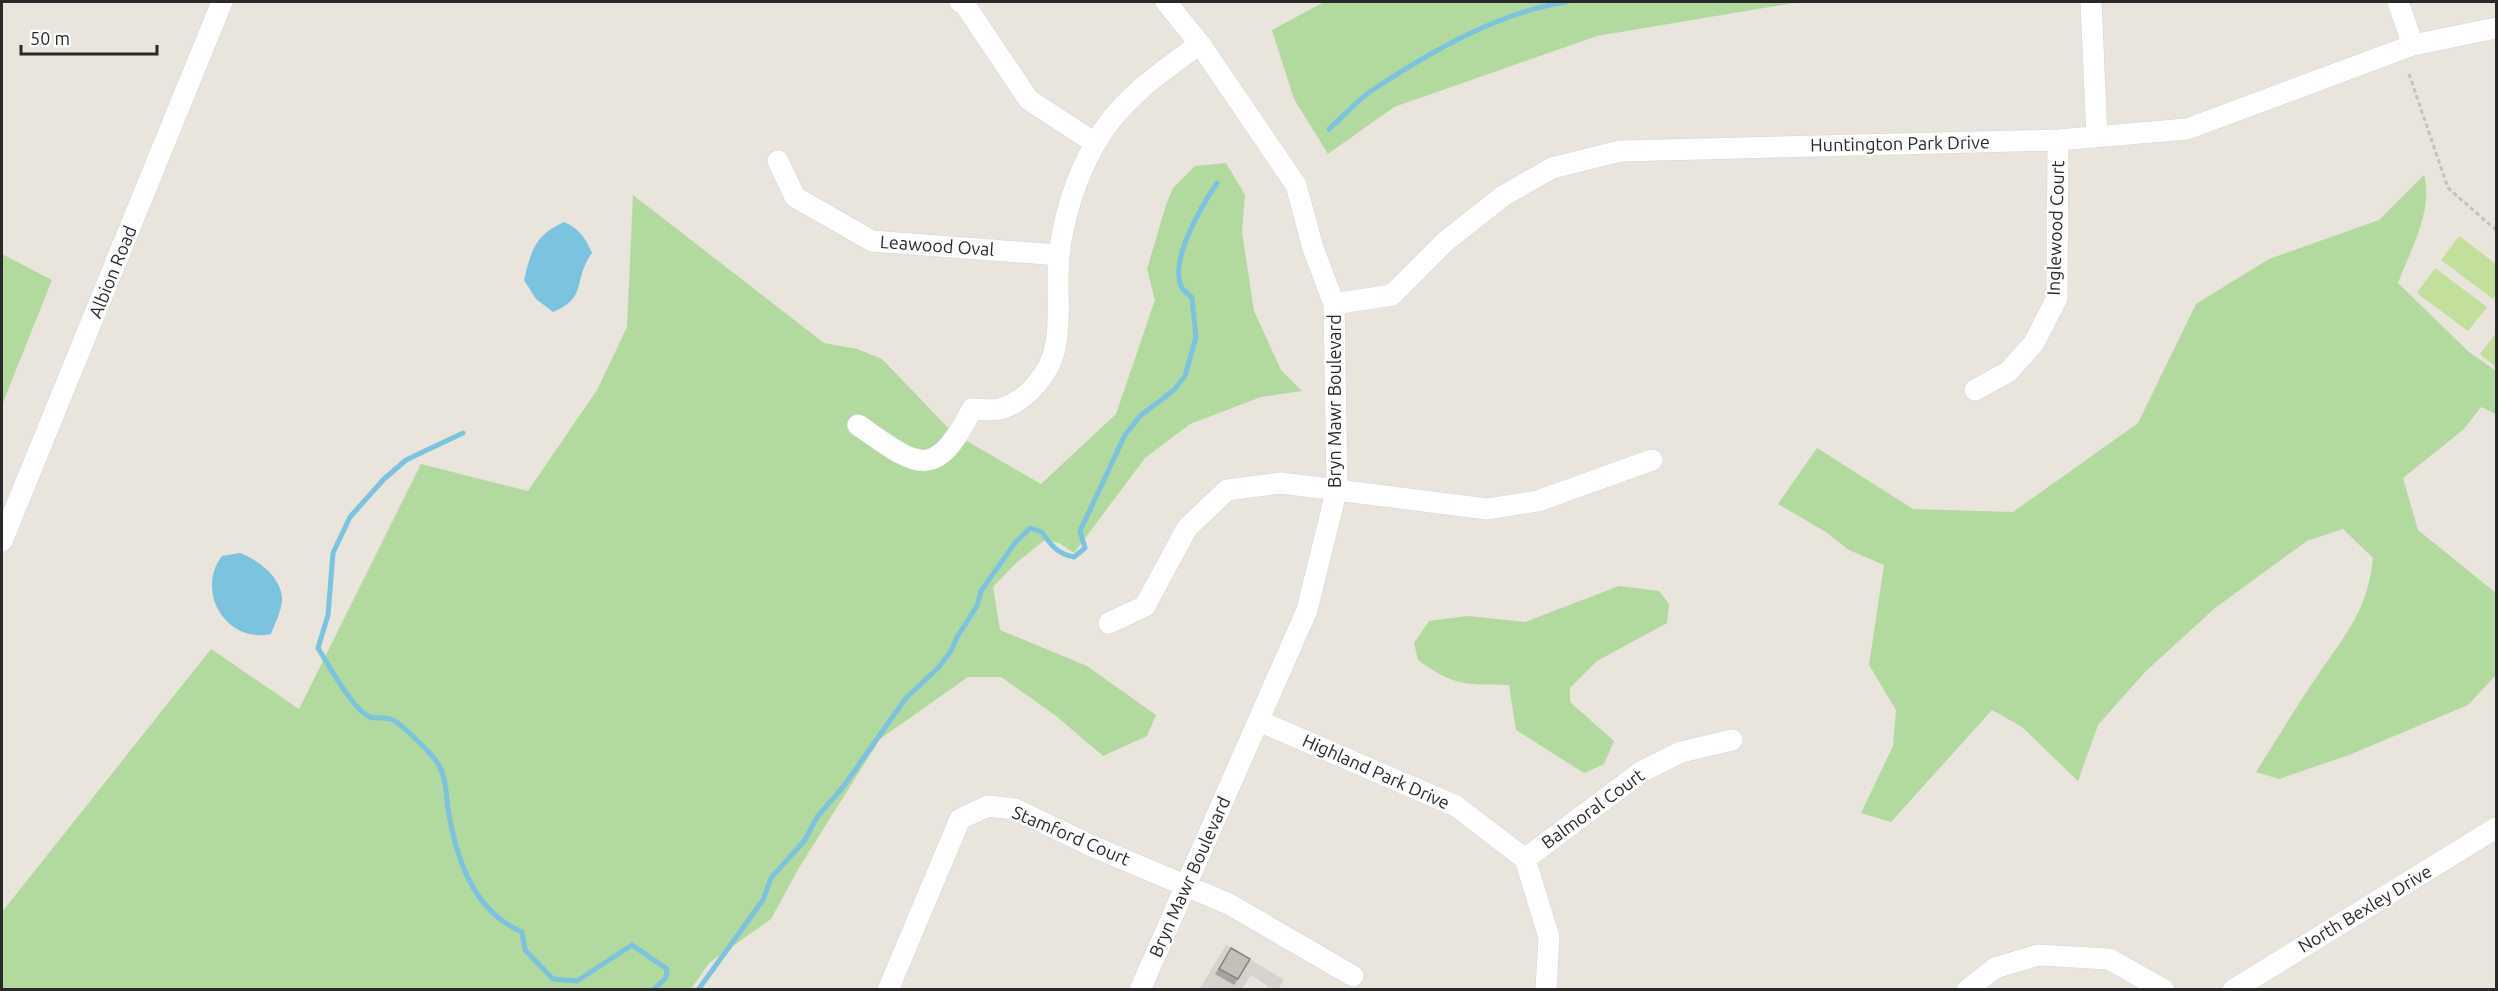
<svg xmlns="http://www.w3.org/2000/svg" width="2498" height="991" viewBox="0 0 2498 991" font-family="Ubuntu,sans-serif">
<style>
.green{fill:#b2da9f}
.pitch{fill:#c2e09c}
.plaza{fill:#d6d3ce}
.water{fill:#7bc3df}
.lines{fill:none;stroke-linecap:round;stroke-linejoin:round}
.stream{stroke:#7bc3df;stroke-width:5}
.minor-casing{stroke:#d2d4e0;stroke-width:22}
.path{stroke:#c3c3c3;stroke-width:3;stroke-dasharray:4.5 3;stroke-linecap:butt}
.minor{stroke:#fff;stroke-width:21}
.wall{fill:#a7a39e}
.building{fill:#c2beb8;stroke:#888581;stroke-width:1.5}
.labels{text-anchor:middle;stroke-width:5;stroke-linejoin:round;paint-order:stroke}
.street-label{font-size:18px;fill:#292929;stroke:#fff}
</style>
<rect width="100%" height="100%" fill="#e9e4dc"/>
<!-- green -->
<path class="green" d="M 1324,2 L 1800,2 L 1597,36 L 1394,107 L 1328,154 L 1294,99 L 1272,30 Z
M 1226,163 L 1245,195 L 1242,232 L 1254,311 L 1281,370 L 1302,391 L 1261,397 L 1190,424 L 1145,458 L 1074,553 L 1059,543 L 1045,540 L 1016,563 L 993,587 L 1000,630 L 1087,666 L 1156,715 L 1147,736 L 1103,756 L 1055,715 L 1001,677 L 968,677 L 880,739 L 800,866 L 771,919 L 709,963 L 691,989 L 2,989 L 2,912 L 211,649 L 299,709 L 421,464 L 528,491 L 597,390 L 627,327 L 633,195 L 824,343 L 857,349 L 882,359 L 953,433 L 1041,484 L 1116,414 L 1155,300 L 1147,269 L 1166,205 L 1173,188 L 1195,166 Z
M 2424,175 C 2434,209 2410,251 2398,283 L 2469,352 L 2496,371 L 2496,414 L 2481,407 L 2464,429 L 2403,478 L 2418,530 L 2496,593 L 2496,675 L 2468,705 L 2349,755 L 2279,779 L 2256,772 C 2276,741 2295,708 2316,678 C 2344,636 2368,611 2373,558 L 2343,529 L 2307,541 L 2215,608 L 2145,672 L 2098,725 L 2078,781 L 2022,727 L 1992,710 L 1891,822 L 1861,813 L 1893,746 L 1896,710 L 1869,665 L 1884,565 L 1849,550 L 1826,532 L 1778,504 L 1817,448 L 1913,509 L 2013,512 L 2138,423 L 2196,304 L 2269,259 L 2379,220 Z
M 2,254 L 52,280 L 2,405 Z
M 1619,586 L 1659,591 L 1669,604 L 1667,623 L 1597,661 L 1570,688 L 1570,702 L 1614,741 L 1604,764 L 1584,773 L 1516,730 L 1509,685 C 1465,684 1455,687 1418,660 L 1414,643 L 1429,621 L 1468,616 L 1525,622 Z"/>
<!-- pitch -->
<path class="pitch" d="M 2459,236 L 2496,264 L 2496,294 L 2493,299 L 2441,260 Z
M 2435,268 L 2487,307 L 2468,331 L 2417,293 Z
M 2496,333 L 2496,367 L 2480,354 Z"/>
<!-- plaza -->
<path class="plaza" d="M 1226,945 L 1284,980 L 1278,989 L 1266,989 L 1268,986 L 1251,975 L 1242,989 L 1199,990 Z"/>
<!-- water -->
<path class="water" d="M 564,222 C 579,228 586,239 592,253 C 572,280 589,297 553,312 L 536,299 L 524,280 C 531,251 535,235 564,222 Z
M 240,553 C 258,560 280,576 282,597 C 283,608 275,623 271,634 C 226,644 195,591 222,556 Z"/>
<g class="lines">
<!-- stream -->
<path class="stream" d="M 1329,129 C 1344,116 1358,99 1374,89 C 1430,52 1501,11 1567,2
M 463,433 L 406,460 L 384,479 L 350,517 L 333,553 L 328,615 L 318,648 C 328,664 353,710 370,717 C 377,719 386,717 393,720 C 401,724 430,752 436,761 C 446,774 446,793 448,809 C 456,858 473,911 522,932 L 525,950 L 553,979 L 577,981 L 632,945 L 667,969 L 666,978 L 653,990
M 698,990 L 763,900 L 771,878 L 805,840 L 817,817 L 843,787 L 906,698 L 938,668 L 951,651 L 957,637 L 977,606 L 981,591 L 1015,543 L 1030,528 L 1042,532 C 1051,545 1057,554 1074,557 L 1085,548 L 1080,531 L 1125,435 L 1140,416 L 1174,390 L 1185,376 L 1196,337 L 1192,298 C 1190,295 1184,291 1182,288 C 1168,262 1202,205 1217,183"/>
<defs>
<path id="minor" d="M 960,2 L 965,5 L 1029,100 L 1095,143
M 2091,2 L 2097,137
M 2398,2 L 2413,45
M 778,161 L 795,197 L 872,241 L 1059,255
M 1334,304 L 1392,295 L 1446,241 L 1503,196 L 1552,168 L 1620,151 L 2058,140 L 2187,129 L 2413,45 L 2496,28
M 1975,390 L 2008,372 L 2034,343 L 2057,298 L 2058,140
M 858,425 C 916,465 934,485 972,409 C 981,409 992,411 1000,409 C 1027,402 1052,371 1056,343 C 1061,315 1056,285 1059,256 C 1063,218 1076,177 1095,144 C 1119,100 1161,72 1200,44
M 2,541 L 222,2
M 1109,623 L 1145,606 L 1187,528 L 1227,490 L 1281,483 L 1487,509 L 1538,501 L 1652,460
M 1259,721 L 1456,806 L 1525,859 L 1549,937 L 1546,990
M 1525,859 L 1641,772 L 1681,752 L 1732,740
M 888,990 L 960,819 L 988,806 L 1015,809 L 1092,846 L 1229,904 L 1353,976
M 1140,990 L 1307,610 L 1337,488 L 1334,304 L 1313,248 L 1296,185 L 1200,44 L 1166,2
M 1967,990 L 1995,968 L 2038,955 L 2109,959 L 2164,990
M 2233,990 L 2496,828"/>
</defs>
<!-- minor casing -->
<use href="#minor" class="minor-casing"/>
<!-- path -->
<path class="path" d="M 2409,74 L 2448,188 L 2496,230"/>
<!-- minor -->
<use href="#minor" class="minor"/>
</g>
<!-- wall -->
<path class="wall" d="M 1231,948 L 1238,979 L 1234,985 L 1215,974 Z"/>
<!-- building -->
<path class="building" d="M 1231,948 L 1250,959 L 1238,979 L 1219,969 Z"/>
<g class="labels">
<!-- street labels -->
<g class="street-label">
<text transform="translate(1900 144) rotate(-1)" y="6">Huntington Park Drive</text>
<text transform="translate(2056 228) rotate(-88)" y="6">Inglewood Court</text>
<text transform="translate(937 246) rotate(4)" y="6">Leawood Oval</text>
<text transform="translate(113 272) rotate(-68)" y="6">Albion Road</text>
<text transform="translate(1335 401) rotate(-90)" y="6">Bryn Mawr Boulevard</text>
<text transform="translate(1376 772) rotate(24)" y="6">Highland Park Drive</text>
<text transform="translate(1593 809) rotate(-36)" y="6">Balmoral Court</text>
<text transform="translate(1071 836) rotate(23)" y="6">Stamford Court</text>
<text transform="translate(1190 877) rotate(-66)" y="6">Bryn Mawr Boulevard</text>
<text transform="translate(2365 909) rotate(-31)" y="6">North Bexley Drive</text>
</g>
</g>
<!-- border -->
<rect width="2498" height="991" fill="none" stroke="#292929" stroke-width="6"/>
<!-- scale -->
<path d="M21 45v9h136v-9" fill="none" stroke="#292929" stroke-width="3"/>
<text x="30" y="45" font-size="18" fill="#292929" stroke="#ffffff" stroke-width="4.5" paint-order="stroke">50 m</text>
</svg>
